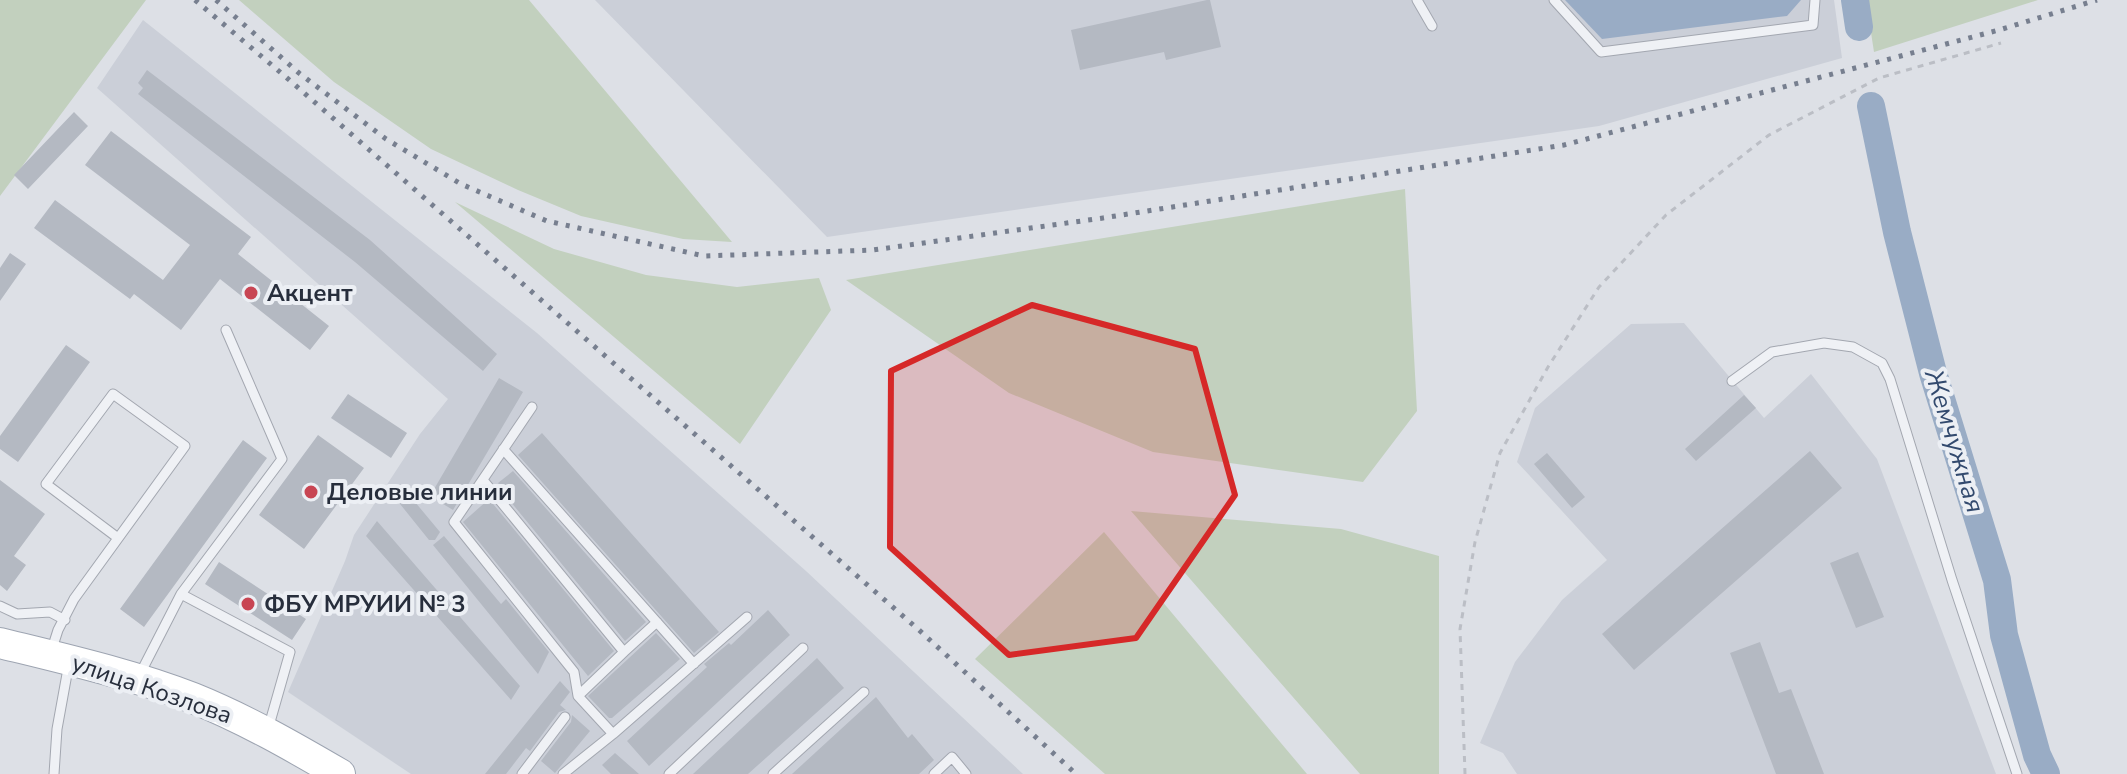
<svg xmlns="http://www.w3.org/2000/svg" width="2127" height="774" viewBox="0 0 2127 774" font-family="'Nunito Sans',sans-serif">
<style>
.built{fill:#cbcfd8}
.green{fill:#c2d0be}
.water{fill:#99acc5}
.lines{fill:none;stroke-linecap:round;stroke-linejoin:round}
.river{stroke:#99acc5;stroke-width:28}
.building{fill:#b4b9c2}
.lane-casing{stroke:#a3a7b0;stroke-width:11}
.primary-casing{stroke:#9da4b1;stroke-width:32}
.path{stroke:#bbbec5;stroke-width:3;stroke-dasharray:6 6;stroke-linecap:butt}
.lane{stroke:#eff1f5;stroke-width:9}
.primary{stroke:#fff;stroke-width:30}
.rail{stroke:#777f8f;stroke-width:5;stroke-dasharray:4 8;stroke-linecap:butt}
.marked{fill:#d62828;fill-opacity:0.2;stroke:#d62828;stroke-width:6;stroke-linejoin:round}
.poi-dot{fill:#c84553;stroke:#eceff4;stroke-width:3}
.labels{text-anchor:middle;stroke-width:8;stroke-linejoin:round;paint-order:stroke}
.poi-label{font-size:24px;font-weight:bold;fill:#272e3c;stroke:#eceff4;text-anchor:start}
.street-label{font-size:24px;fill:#272e3c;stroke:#eceff4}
.water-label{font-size:26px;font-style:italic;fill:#334a6e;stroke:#eceff4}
</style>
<rect width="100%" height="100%" fill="#dde0e6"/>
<!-- built -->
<path class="built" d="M 595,0 L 1834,0 L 1842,58 L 1599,126 L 827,237 Z
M 143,20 L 537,333 L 806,571 L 1023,774 L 411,774 L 288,692 L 345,561 L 354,535 L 420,434 L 448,399 L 97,88 Z
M 1684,323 L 1764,418 L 1811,374 L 1877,459 L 1996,774 L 1517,774 L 1503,753 L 1480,743 L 1515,662 L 1562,600 L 1607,560 L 1517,462 L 1535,408 L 1631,324 Z"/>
<!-- green -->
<path class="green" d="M 0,0 L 146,0 L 0,196 Z
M 239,0 L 529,0 L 732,242 L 683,239 L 581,216 L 518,190 L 431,149 L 334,82 Z
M 1866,0 L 2038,0 L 1874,52 Z
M 1405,189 L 1417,411 L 1363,482 L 1153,452 L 1009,393 L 846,280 Z
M 455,202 L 554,249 L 646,275 L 737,287 L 819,278 L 831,310 L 740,444 Z
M 1131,511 L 1341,529 L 1439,556 L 1439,774 L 1360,774 Z
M 1104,532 L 1307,774 L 1105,774 L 975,659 Z"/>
<!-- water -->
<path class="water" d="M 1565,0 L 1801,0 L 1787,16 L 1602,39 Z"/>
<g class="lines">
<!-- river -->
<path class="river" d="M 1855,0 L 1859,27
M 1871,106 L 1897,232 L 1933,373 L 1997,580 L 2004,635 L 2037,755 L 2046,774"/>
</g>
<!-- building -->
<path class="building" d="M 1207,0 L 1210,0 L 1221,47 L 1166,60 L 1164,52 L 1080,70 L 1071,30 Z
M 147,70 L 370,240 L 497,354 L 483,371 L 355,262 L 138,94 L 143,88 L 138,83 Z
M 74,112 L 88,126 L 28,189 L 14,175 Z
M 111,131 L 251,237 L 238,254 L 329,326 L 310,350 L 220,279 L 181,330 L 134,294 L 130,299 L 34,228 L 55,200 L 163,280 L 190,245 L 85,165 Z
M 10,253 L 26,264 L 0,301 L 0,268 Z
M 66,345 L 90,362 L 18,462 L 0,449 L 0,436 Z
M 499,378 L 523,392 L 453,510 L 430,496 Z
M 348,394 L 407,433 L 391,458 L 331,418 Z
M 1744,395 L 1756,408 L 1696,461 L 1685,449 Z
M 542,433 L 719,632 L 694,653 L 518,455 Z
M 318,435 L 364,468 L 304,549 L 259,515 Z
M 243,440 L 267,458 L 144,627 L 120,609 Z
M 1810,451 L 1842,488 L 1634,670 L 1602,634 Z
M 1547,453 L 1585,497 L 1572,508 L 1534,464 Z
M 513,471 L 646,622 L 625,641 L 501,490 L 502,488 L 498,483 Z
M 0,480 L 45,514 L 14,556 L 26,565 L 7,591 L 0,585 Z
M 400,484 L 440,532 L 435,540 L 429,540 L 392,494 Z
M 489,499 L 614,651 L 588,676 L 463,522 Z
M 377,521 L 520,686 L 511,700 L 366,536 Z
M 444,536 L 501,604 L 506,599 L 549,652 L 538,674 L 433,545 Z
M 1858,552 L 1884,617 L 1856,628 L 1830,563 Z
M 219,562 L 306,619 L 292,640 L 205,584 Z
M 768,610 L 790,635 L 649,766 L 627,741 L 707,667 L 704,664 L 729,643 L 731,645 Z
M 656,633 L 680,659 L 612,718 L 609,718 L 588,696 Z
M 1760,642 L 1779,693 L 1791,689 L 1824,774 L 1776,774 L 1730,653 Z
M 817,658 L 844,688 L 748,774 L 693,774 Z
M 560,681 L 570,692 L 560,705 L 566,710 L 559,712 L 530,751 L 526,748 L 506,774 L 485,774 Z
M 876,697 L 908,738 L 912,734 L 934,760 L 919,774 L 792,774 Z
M 572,715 L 590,731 L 555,773 L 541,761 L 571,722 Z
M 615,753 L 639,774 L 611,774 L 602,765 Z"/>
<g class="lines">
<defs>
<path id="lane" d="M 1417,0 L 1432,26
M 1554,0 L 1601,52 L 1813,25 L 1815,0
M 1732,381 L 1772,352 L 1824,343 L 1853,347 L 1882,363 L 1890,379 L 1952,580 L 2017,774
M 532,407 L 454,522 L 574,672 L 578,696 L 613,734 L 563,774
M 503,449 L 694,664
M 483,480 L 624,652 L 578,696
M 181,594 L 282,459 L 226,330
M 0,606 L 17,614 L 50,612 L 65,620
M 51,652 L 58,630 L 74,599 L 185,446 L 113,394 L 46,484 L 118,538
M 624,652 L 657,622
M 140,674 L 181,594 L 290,652 L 268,729
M 613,734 L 747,617
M 54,774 L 57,729 L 69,663
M 522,774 L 565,717
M 669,774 L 803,648
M 773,774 L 864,692
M 934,774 L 952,757 L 966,774"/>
<path id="primary" d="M 0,643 C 65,659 131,674 193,698 C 245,719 292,746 340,774"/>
</defs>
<!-- lane casing -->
<use href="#lane" class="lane-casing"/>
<!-- primary casing -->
<use href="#primary" class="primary-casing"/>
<!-- path -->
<path class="path" d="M 1465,774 L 1460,629 L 1475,542 L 1500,453 L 1548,367 L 1599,287 L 1666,215 L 1769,135 L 1879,78 L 2001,43"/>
<!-- lane -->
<use href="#lane" class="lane"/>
<!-- primary -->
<use href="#primary" class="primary"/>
<!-- rail -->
<path class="rail" d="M 195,0 L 287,78 L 919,630 L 1076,774
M 216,0 L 299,73 L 386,139 L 461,184 L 547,221 L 704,256 L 873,250 L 1103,218 L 1564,145 L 1999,30 L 2097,0"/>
</g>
<!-- marked area -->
<path class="marked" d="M 1032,305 L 1195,349 L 1235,495 L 1136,638 L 1009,655 L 890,547 L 891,371 Z"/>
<!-- markers -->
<g class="poi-dot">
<circle cx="251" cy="293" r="8"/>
<circle cx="311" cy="492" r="8"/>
<circle cx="248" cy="604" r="8"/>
</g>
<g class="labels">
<!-- poi labels -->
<g class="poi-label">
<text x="267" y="301">Акцент</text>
<text x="327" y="500">Деловые линии</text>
<text x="264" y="612">ФБУ МРУИИ № 3</text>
</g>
<!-- street labels -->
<g class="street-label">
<text transform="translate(152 689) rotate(19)" y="8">улица Козлова</text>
</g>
<!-- water labels -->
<g class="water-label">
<text transform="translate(1955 441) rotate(73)" y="9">Жемчужная</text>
</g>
</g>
</svg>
